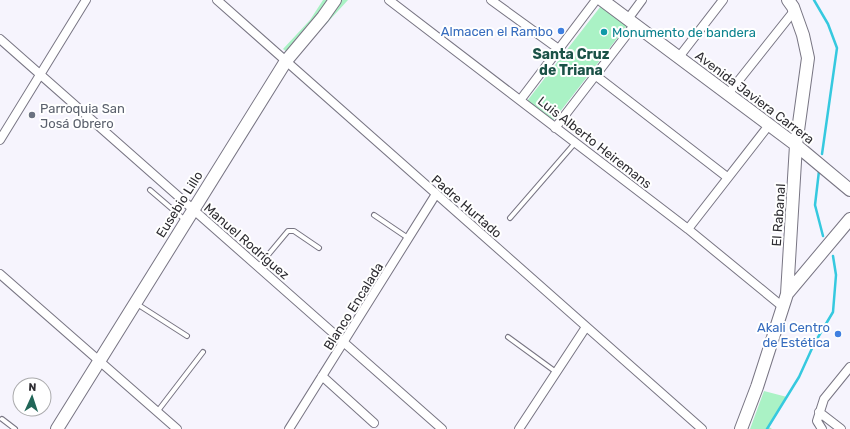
<svg xmlns="http://www.w3.org/2000/svg" width="850" height="429" viewBox="0 0 850 429" font-family="Rubik,sans-serif">
<style>
.green{fill:#aaf2c5}
.lines{fill:none;stroke-linecap:round;stroke-linejoin:round}
.stream{stroke:#36c9df;stroke-width:2.5}
.lane-casing{stroke:#787583;stroke-width:6}
.street-casing{stroke:#787583;stroke-width:10}
.secondary-casing{stroke:#787583;stroke-width:14}
.lane{stroke:#fff;stroke-width:4}
.street{stroke:#fff;stroke-width:8}
.secondary{stroke:#fff;stroke-width:12}
.shop-dot{fill:#3f7fe0;stroke:#fff;stroke-width:1.5}
.culture-dot{fill:#0f9aa8;stroke:#fff;stroke-width:1.5}
.worship-dot{fill:#6b7280;stroke:#fff;stroke-width:1.5}
.labels{text-anchor:middle;stroke-width:4;stroke-linejoin:round;paint-order:stroke}
.shop-label{font-size:13px;fill:#366cbe;stroke:#fff;text-anchor:end}
.culture-label{font-size:13px;fill:#0d838f;stroke:#fff;text-anchor:start}
.street-label{font-size:13px;fill:#2e2d32;stroke:#fff}
.worship-label{font-size:13px;fill:#5b616d;stroke:#fff;text-anchor:start}
.neighbourhood-label{font-size:14px;font-weight:bold;fill:#1b5247;stroke:#fff}
</style>
<rect width="100%" height="100%" fill="#f6f4fd"/>
<!-- green -->
<path class="green" d="M 323,0 L 348,0 L 295,58 L 283,49 L 310,20 Z
M 604,2 L 629,23 L 552,122 L 527,101 Z
M 764,391 L 787,397 L 769,427 L 772,429 L 750,429 Z"/>
<g class="lines">
<!-- stream -->
<path class="stream" d="M 814,0 L 828,24 L 837,48 L 822,154
M 819,171 L 815,205 L 823,236
M 767,429 L 799,377 L 814,344 L 833,312 L 836,275 L 833,256"/>
<defs>
<path id="lane" d="M 150,190 L 185,220
M 374,215 L 408,238
M 510,218 L 575,143
M 258,267 L 288,231 L 294,231 L 319,248
M 137,304 L 187,336
M 508,337 L 556,372
M 157,412 L 203,352
M 2,419 L 15,429"/>
<path id="street" d="M 217,0 L 702,429
M 389,0 L 688,229 L 783,307
M 491,0 L 560,50
M 628,19 L 642,0
M 0,39 L 442,429
M 679,57 L 723,0
M 595,75 L 727,177
M 728,94 L 794,11
M 521,99 L 596,0
M 555,128 L 635,24
M 0,140 L 86,0
M 688,229 L 769,125
M 0,274 L 177,429
M 322,376 L 374,423
M 819,412 L 841,429
M 289,429 L 436,194
M 519,429 L 586,327
M 822,429 L 817,421 L 824,399 L 850,367"/>
<path id="secondary" d="M 602,0 L 796,145 L 850,190
M 787,294 L 850,219
M 57,429 L 286,61 L 323,17 L 335,0
M 741,429 L 757,387 L 787,294 L 796,145 L 808,58 L 803,35 L 793,7 L 788,0"/>
</defs>
<!-- lane casing -->
<use href="#lane" class="lane-casing"/>
<!-- street casing -->
<use href="#street" class="street-casing"/>
<!-- secondary casing -->
<use href="#secondary" class="secondary-casing"/>
<!-- lane -->
<use href="#lane" class="lane"/>
<!-- street -->
<use href="#street" class="street"/>
<!-- secondary -->
<use href="#secondary" class="secondary"/>
</g>
<!-- markers -->
<g class="shop-dot">
<circle cx="561" cy="31" r="4"/>
<circle cx="838" cy="334" r="4"/>
</g>
<circle class="culture-dot" cx="604" cy="32" r="4"/>
<circle class="worship-dot" cx="32" cy="115" r="4"/>
<g class="labels">
<!-- shop labels -->
<g class="shop-label">
<text x="553" y="36">Almacen el Rambo</text>
<text x="830" y="332">Akali Centro<tspan x="830" dy="15">de Estética</tspan></text>
</g>
<!-- culture labels -->
<g class="culture-label">
<text x="612" y="37">Monumento de bandera</text>
</g>
<!-- street labels -->
<g class="street-label">
<text transform="translate(755 97) rotate(37)" y="5">Avenida Javiera Carrera</text>
<text transform="translate(595 142) rotate(38)" y="5">Luis Alberto Heiremans</text>
<text transform="translate(179 204) rotate(-58)" y="5">Eusebio Lillo</text>
<text transform="translate(467 206) rotate(41)" y="5">Padre Hurtado</text>
<text transform="translate(778 215) rotate(-86)" y="5">El Rabanal</text>
<text transform="translate(247 241) rotate(41)" y="5">Manuel Rodríguez</text>
<text transform="translate(353 306) rotate(-58)" y="5">Blanco Encalada</text>
</g>
<!-- worship labels -->
<g class="worship-label">
<text x="40" y="113">Parroquia San<tspan x="40" dy="15">Josá Obrero</tspan></text>
</g>
<!-- neighbourhood labels -->
<g class="neighbourhood-label">
<text x="571" y="59">Santa Cruz<tspan x="571" dy="16">de Triana</tspan></text>
</g>
</g>
<!-- north arrow -->
<g transform="translate(32 397) rotate(3)"><circle r="19" fill="#ffffff" stroke="#ababad"/>
<path d="M0-3L7 15L0 10L-7 15Z" fill="#216658"/>
<text y="-6" font-size="11" font-weight="bold" text-anchor="middle" fill="#2e2d32">N</text>
</g>
</svg>
